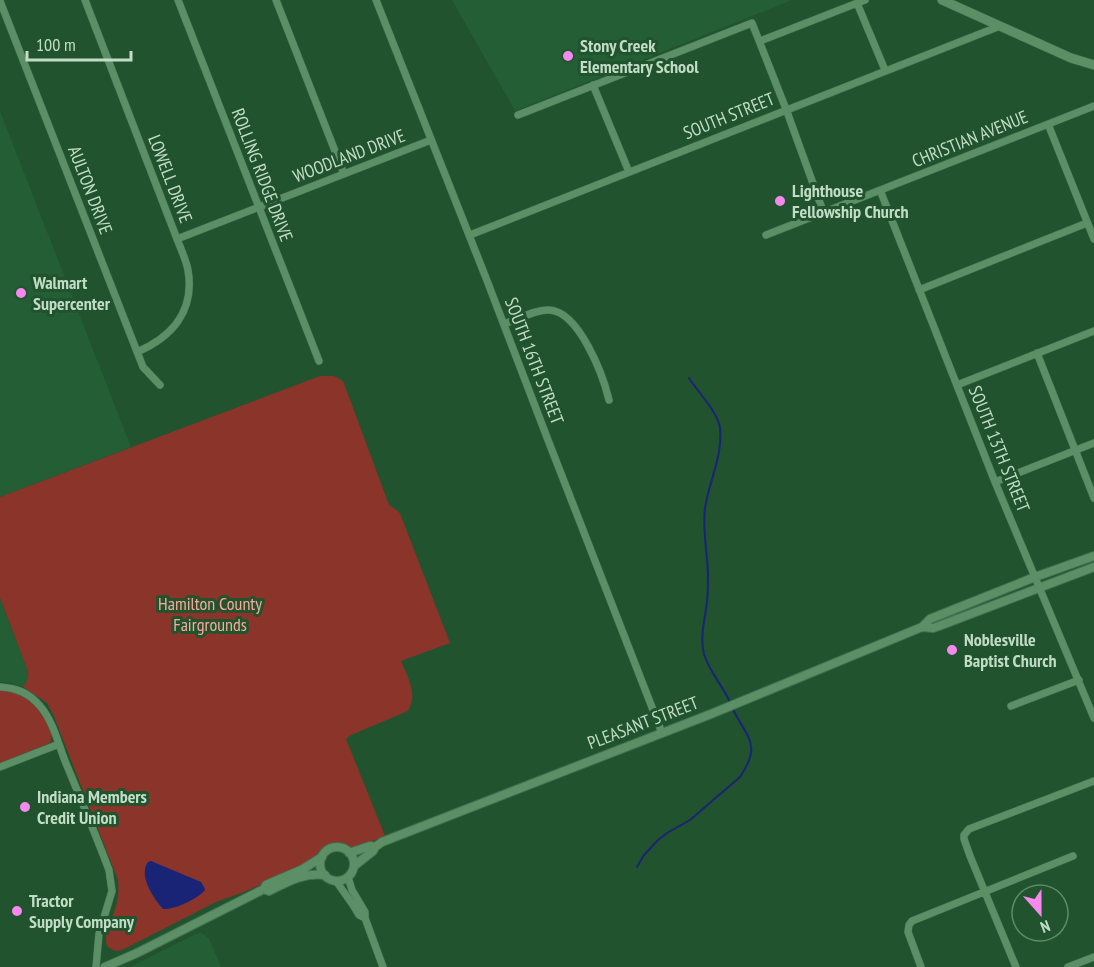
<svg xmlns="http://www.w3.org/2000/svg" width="1094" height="967" viewBox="0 0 1094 967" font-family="'PT Sans Narrow',sans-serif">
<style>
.built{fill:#235e34}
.green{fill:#8b352a}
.water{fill:#192476}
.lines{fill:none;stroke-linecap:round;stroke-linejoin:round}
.stream{stroke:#192476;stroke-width:2}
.minor-casing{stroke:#427051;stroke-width:8}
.tertiary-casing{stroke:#427051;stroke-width:10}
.secondary-casing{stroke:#427051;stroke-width:10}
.minor{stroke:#5c8f66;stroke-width:7}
.tertiary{stroke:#5c8f66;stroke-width:8}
.secondary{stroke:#5c8f66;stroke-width:9}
.poi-dot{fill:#f689ee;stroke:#20532e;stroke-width:2}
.labels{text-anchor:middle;stroke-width:6;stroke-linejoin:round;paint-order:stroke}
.poi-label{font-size:18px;font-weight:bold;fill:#c2ddc6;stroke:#20532e;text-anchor:start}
.street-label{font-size:18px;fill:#c2ddc6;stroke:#20532e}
.park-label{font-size:18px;fill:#fca89b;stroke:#20532e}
</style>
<rect width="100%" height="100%" fill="#20532e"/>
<!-- built -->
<path class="built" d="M 452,0 L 792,0 L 515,111 Z
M 0,111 L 131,447 L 0,497 Z
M 0,599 L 27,669 L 28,677 L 27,683 L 23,687 L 10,683 L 0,682 Z
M 200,932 L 209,938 L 221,967 L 130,967 Z"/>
<!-- green -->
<path class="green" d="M 320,376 L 334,376 L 343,381 L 389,505 L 399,512 L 401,516 L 450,643 L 401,661 C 408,678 418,694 408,711 L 351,735 L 346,739 L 385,836 L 355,848 L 346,846 L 333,846 L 325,849 L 306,865 L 244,892 L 216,902 L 122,950 C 115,952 112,950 107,946 C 103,931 112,920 116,906 C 118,898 119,889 118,880 L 53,714 L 47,703 L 23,687 C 28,681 29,676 27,669 L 0,598 L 0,497 Z
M 0,690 C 24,692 38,704 48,725 C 51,732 53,736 50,743 L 0,763 Z"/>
<!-- water -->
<path class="water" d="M 151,861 L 201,882 L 204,887 L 205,890 C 198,899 174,910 163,909 C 153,898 138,875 148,862 Z"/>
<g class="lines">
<!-- stream -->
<path class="stream" d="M 689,378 C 697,391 718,412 720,428 C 723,455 709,482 705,508 C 702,531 708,554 708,577 C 708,587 708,598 706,609 C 704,624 700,638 704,654 C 709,671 722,685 730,702
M 637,867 L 644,855 L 658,840 L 667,833 L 690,820 L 740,777 C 763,743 746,738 732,707"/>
<defs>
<path id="minor" d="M 85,0 L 177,239 C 181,249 186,260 188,270 C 195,311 172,337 137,352
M 178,0 L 319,361
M 276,0 L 344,174
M 376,0 L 486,278 L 548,440 L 662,733
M 0,1 L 143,367 L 160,385
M 857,3 L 885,70
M 760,41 L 865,0
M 593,85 L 629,172
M 518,115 L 752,23 L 786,109 L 823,211
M 1048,124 L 1094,239
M 880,190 L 995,482 L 1094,718
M 470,235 L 1000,26
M 766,235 L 1094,106
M 177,239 L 431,140
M 919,290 L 1087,223
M 504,324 C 517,320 536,309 549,310 C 579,311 603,375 609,400
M 1037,353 L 1094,498
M 957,385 L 1094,331
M 995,482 L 1094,443
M 0,687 C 17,688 29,693 40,706 C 53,721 58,743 65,761 C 80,797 95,833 109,870 L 112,891 L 99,934 L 96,967
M 1011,706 L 1079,680
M 0,767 L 59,744
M 348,877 L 352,890 L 365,912 L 365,918 L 383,967
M 336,881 L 353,905 L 359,915 L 365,918
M 921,967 L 908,932 L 909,925 L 912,921 L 1073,856
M 1016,967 L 970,856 L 964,839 L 964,835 L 969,829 L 1094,781
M 1068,967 L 1094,957"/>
<path id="tertiary" d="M 922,627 L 933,628 L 939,626 L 1094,567
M320 864a17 17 0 1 1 34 0a17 17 0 1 1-34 0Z
M 349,853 L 370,846 L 375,847
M 354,866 L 373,851 L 375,847 L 382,842 L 711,714 L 922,627 L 930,619 L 1035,577 L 1094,556
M 264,889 L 269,891 C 287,882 304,872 325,875
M 105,967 L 137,953 L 264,889 L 266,885 L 303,869 L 322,857"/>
<path id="secondary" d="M 942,0 L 1071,58 L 1094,65"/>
</defs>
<!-- minor casing -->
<use href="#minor" class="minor-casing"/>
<!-- tertiary casing -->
<use href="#tertiary" class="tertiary-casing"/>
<!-- secondary casing -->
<use href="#secondary" class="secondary-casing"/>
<!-- minor -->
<use href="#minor" class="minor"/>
<!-- tertiary -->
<use href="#tertiary" class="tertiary"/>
<!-- secondary -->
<use href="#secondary" class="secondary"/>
</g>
<!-- markers -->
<g class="poi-dot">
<circle cx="568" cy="56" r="6"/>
<circle cx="780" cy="201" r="6"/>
<circle cx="21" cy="293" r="6"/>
<circle cx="952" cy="650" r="6"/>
<circle cx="25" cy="807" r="6"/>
<circle cx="17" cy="911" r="6"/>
</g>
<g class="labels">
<!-- poi labels -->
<g class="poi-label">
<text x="580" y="52">Stony Creek<tspan x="580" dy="21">Elementary School</tspan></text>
<text x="792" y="197">Lighthouse<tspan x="792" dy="21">Fellowship Church</tspan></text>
<text x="33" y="289">Walmart<tspan x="33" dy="21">Supercenter</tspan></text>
<text x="964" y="646">Noblesville<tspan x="964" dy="21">Baptist Church</tspan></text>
<text x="37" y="803">Indiana Members<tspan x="37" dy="21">Credit Union</tspan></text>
<text x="29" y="907">Tractor<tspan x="29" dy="21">Supply Company</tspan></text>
</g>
<!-- street labels -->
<g class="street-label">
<text transform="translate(729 116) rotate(-22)" y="6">SOUTH STREET</text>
<text transform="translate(970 139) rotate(-22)" y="6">CHRISTIAN AVENUE</text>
<text transform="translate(349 156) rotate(-21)" y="6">WOODLAND DRIVE</text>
<text transform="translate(262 175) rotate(69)" y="6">ROLLING RIDGE DRIVE</text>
<text transform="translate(170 179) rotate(69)" y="6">LOWELL DRIVE</text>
<text transform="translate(90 190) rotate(69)" y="6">AULTON DRIVE</text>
<text transform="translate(534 361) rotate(69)" y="6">SOUTH 16TH STREET</text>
<text transform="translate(999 449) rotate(68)" y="6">SOUTH 13TH STREET</text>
<text transform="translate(643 723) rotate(-21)" y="6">PLEASANT STREET</text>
</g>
<!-- park labels -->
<g class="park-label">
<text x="210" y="610">Hamilton County<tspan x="210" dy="21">Fairgrounds</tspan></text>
</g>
</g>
<!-- north arrow -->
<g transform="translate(1040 913) rotate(159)"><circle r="28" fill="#20532e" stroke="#618a6b" stroke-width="1.5"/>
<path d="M0-4.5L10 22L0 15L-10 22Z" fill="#f689ee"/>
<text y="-9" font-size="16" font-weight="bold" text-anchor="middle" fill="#c2ddc6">N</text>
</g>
<!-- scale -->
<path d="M27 51v9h104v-9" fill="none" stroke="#c2ddc6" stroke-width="3"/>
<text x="36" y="51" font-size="18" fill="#c2ddc6" stroke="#20532e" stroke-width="4.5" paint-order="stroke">100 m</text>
</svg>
